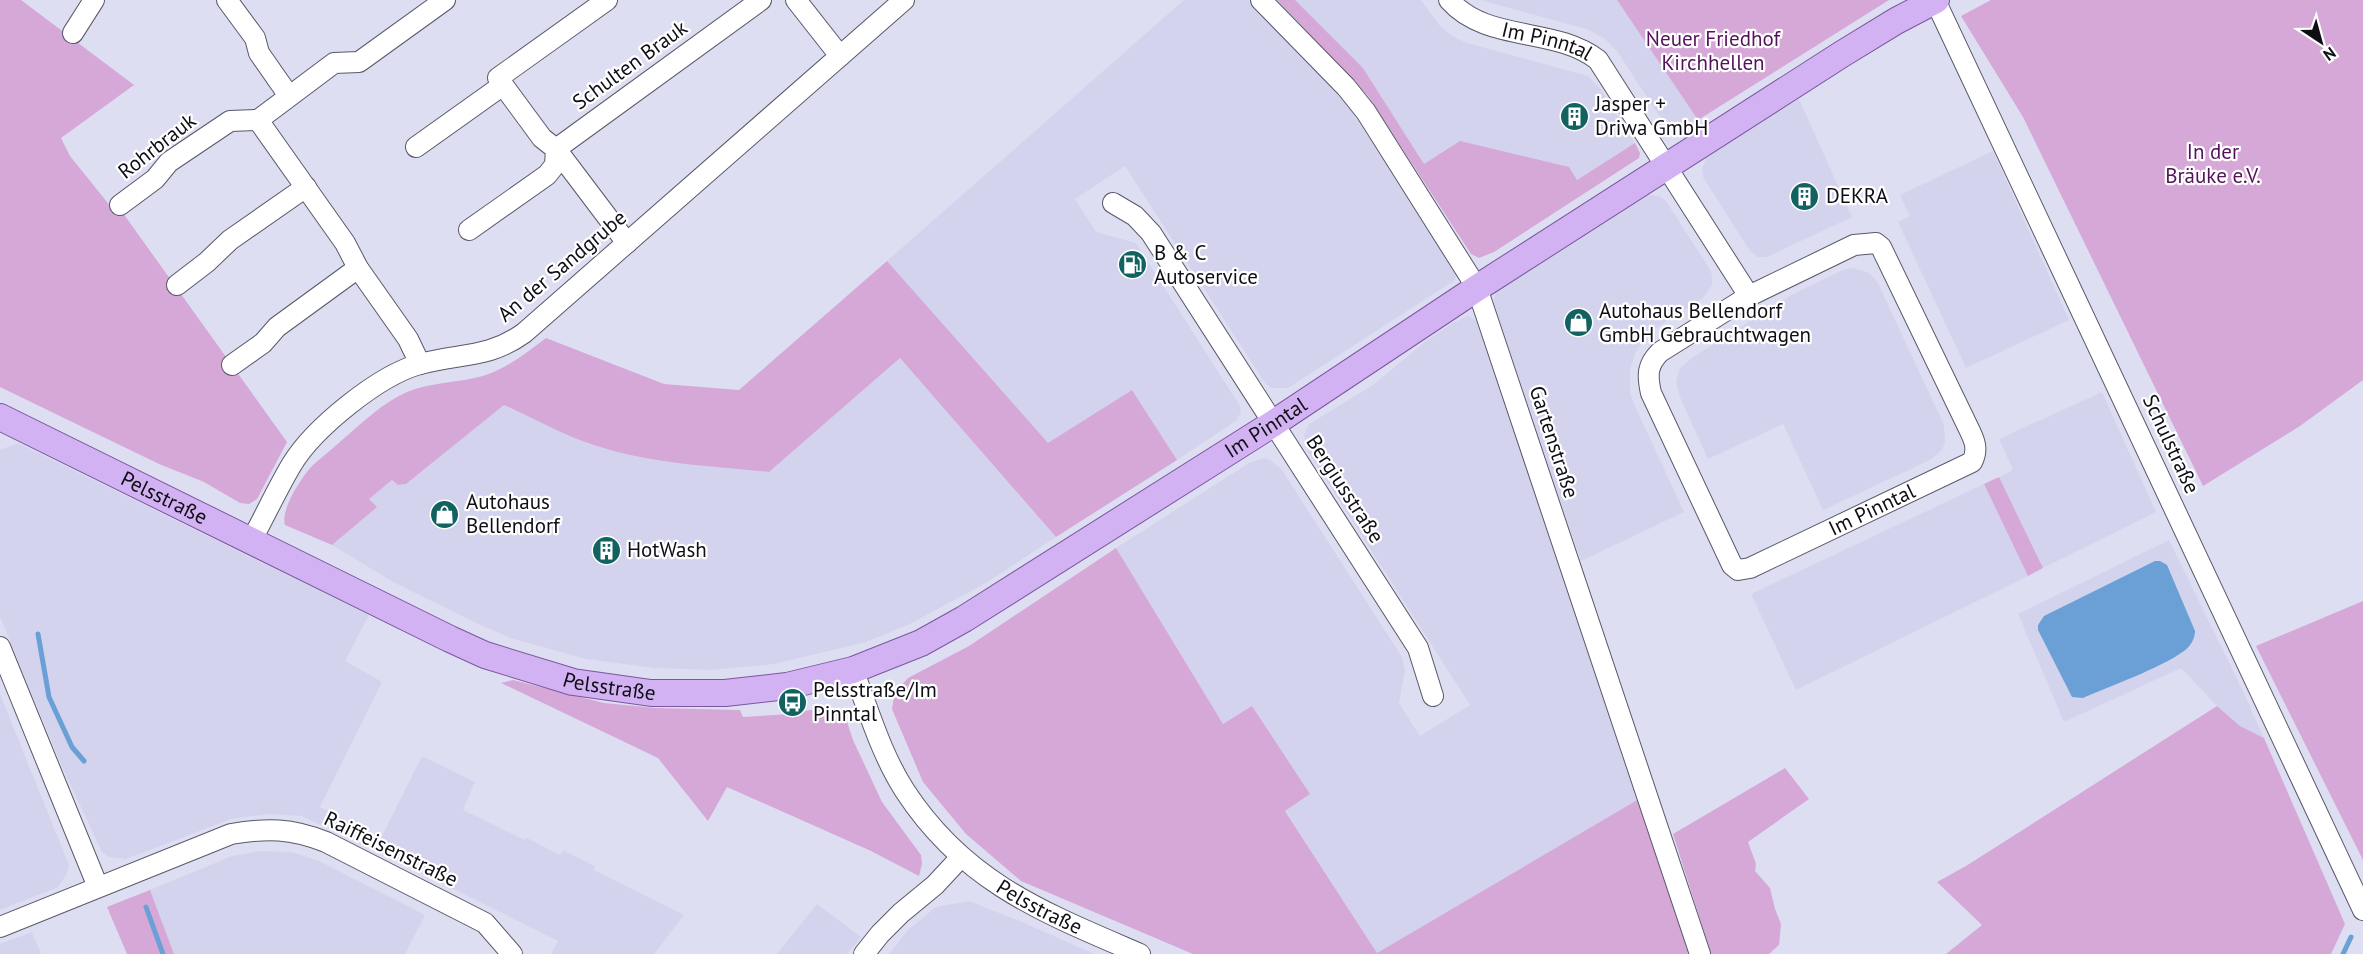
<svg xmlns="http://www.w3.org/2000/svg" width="2363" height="954" viewBox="0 0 2363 954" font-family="'PT Sans',sans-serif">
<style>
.built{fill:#d4d3ee}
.green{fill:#d5a8d8}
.water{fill:#6aa0d6}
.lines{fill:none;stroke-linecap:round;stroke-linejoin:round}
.stream{stroke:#6aa0d6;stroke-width:5}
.minor-casing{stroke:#595869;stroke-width:22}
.major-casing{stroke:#7a579f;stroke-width:28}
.minor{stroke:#fff;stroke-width:20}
.major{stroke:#d2b2f2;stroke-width:26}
.labels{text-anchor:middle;stroke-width:4.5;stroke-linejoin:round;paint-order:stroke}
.park-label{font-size:21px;fill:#521359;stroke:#fff}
.street-label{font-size:21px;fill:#0f0e15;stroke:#fff}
.poi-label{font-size:21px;fill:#0f0e15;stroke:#fff;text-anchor:start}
</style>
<rect width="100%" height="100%" fill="#dedef2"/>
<!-- built -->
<path class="built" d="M 1184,0 L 1249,0 L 1295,46 L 1349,107 L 1456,275 L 1455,280 L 1288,388 L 1272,388 L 1265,383 L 1125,166 L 1075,199 L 1096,232 L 1136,243 L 1240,406 L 1241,412 L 1236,421 L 1177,460 L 1132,390 L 1048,444 L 887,261 Z
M 1295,0 L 1421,0 L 1440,26 L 1451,35 L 1464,42 L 1588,76 L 1599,87 L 1635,143 L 1577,180 L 1424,164 L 1363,68 Z
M 1480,0 L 1617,0 L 1698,120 L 1678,132 L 1667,128 L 1617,51 L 1604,38 L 1586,29 Z
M 1799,99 L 1852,217 L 1767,257 L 1758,257 L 1750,251 L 1703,177 L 1702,169 L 1707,156 Z
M 1993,151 L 2069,320 L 1966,368 L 1898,222 L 1910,216 L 1900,195 Z
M 1652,195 L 1661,197 L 1666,201 L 1711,271 L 1712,278 L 1712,285 L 1704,297 L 1656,328 L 1644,339 L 1635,354 L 1630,369 L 1630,393 L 1634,404 L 1684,512 L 1581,561 L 1493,308 L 1495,292 L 1505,283 L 1645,196 Z
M 1853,268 L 1869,273 L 1877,281 L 1944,425 L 1945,442 L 1942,450 L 1930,460 L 1823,510 L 1783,424 L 1708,459 L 1679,395 L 1676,381 L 1680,368 L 1693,357 L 1793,294 L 1845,269 Z
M 1468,316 L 1476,321 L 1639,799 L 1377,953 L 1285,810 L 1310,794 L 1252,706 L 1223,725 L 1116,548 L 1249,463 L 1264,458 L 1270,460 L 1282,470 L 1402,657 L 1405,670 L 1399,703 L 1420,736 L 1470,705 L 1308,452 L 1304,436 L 1309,424 L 1373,385 L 1426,341 L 1451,324 Z
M 900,358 L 1056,537 L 986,583 L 908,625 L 866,642 L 774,664 L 712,670 L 654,668 L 586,659 L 510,638 L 476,623 L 393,582 L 332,545 L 376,507 L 369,499 L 392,480 L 398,485 L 406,484 L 504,405 L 567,435 L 769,472 Z
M 2102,392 L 2156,512 L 2043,568 L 1999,477 L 2013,470 L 1999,439 Z
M 18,443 L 369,615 L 345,661 L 382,682 L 320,807 L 369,831 L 363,843 L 301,816 L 269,814 L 231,819 L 126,859 L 109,857 L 102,852 L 63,769 L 0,617 L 0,450 Z
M 1984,484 L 2028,576 L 1796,690 L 1751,594 Z
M 2169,540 L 2242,689 L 2264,738 L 2240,726 L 2217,706 L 2181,668 L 2064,722 L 2018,614 Z
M 0,694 L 69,865 L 67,874 L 58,887 L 0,910 Z
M 422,756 L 475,782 L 463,810 L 525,840 L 527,838 L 560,855 L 563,850 L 595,866 L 594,870 L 684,915 L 654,954 L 551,954 L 558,941 L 375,850 Z
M 260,851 L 292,852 L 319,861 L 425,915 L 405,954 L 174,954 L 150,890 L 232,856 Z
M 969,901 L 1027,924 L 1094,954 L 889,954 L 908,930 L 936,907 Z
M 817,904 L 861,937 L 847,954 L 777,954 Z
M 32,932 L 41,954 L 0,954 L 0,944 Z"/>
<!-- green -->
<path class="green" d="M 0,0 L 21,0 L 134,85 L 61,138 L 70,156 L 115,212 L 120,209 L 287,442 L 257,499 L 249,504 L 240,503 L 204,482 L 159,464 L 0,387 Z
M 1277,0 L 1295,0 L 1363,68 L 1424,164 L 1460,141 L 1569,167 L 1577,180 L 1635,143 L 1640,153 L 1639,158 L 1494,252 L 1479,258 L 1471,254 L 1368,96 Z
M 1617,0 L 1889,0 L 1698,120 Z
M 1991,0 L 2363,0 L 2363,380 L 2300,426 L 2203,486 L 2023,117 L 1961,16 Z
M 887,261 L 1048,443 L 1132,390 L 1177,460 L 1056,537 L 900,358 L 769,472 C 712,466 652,464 597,446 C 564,436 535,419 504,405 L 406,484 L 398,485 L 392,480 L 369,499 L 377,507 L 332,545 L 285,525 C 280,510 302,476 313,465 C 322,457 332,449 341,441 C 362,423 382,403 407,392 C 429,383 452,383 474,378 C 501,373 525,354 546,338 L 664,384 L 739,390 Z
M 1999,477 L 2043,568 L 2028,576 L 1984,484 Z
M 1116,548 L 1223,724 L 1252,706 L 1310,794 L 1285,811 L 1377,953 L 1639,799 L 1692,954 L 1193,954 L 1021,881 L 966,834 L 923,782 L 892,709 L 895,692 L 908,678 L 969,646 Z
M 2363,601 L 2363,860 L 2256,646 Z
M 513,680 L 604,703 L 655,708 L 740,710 L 743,717 L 790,714 L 826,707 L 834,708 L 841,713 L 846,719 L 853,740 L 882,802 L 921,855 L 922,864 L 919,876 L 871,851 L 727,787 L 708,821 L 658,758 L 501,683 Z
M 2217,706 L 2240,726 L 2264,738 L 2345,924 L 2331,954 L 1946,954 L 1982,925 L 1937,882 L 1966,866 Z
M 1785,768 L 1809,799 L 1748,842 L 1756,864 L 1755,871 L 1770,888 L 1775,909 L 1781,924 L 1779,945 L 1769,954 L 1711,954 L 1673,834 Z
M 150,890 L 174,954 L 127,954 L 107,907 Z"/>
<!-- water -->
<path class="water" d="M 2155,561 L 2160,561 L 2167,565 L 2195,631 C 2195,639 2190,647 2184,651 C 2159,669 2112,685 2083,698 L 2072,697 L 2038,630 L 2038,625 L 2044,616 Z"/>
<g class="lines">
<!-- stream -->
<path class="stream" d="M 38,634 L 49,697 L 72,747 L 84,761
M 146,907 L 163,954
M 2343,954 L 2351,937"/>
<defs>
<g id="minor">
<path d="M 227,0 L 255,38 L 259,53 L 289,96"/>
<path d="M 796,0 L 840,56"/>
<path d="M 1261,0 L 1346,87 L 1366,112 L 1477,288 L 1700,954"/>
<path id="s1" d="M 1449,0 C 1487,43 1554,26 1598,60 L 1749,296 L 1660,352 C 1647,365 1647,375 1651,393 L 1732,565 L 1738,570 L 1750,568 L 1972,462 C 1979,449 1974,439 1968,427 L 1881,247 L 1876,243 L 1854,245 L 1749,296"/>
<path d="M 1935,0 L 2363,910"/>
<path d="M 73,33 L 94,0"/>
<path d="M 503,85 L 498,78 L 607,0"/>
<path d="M 416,147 L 503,85 L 542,138 L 556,149 L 555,165 L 547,175 L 469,230"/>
<path d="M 1113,203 L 1135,216 L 1151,233 L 1418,648 L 1433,696"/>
<path d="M 120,205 L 155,179 L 169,162 L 230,121 L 258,120"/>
<path d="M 627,243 L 556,149 L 761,0"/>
<path d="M 177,285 L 207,262 L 230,240 L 306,187"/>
<path d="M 420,364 L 408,339 L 358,268 L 345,243 L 258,120 L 334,63 L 359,62 L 445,0"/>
<path d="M 232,365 L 263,343 L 277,327 L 358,268"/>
<path d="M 251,541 C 265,516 277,489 292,464 C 314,428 379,375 420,364 C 459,353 488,359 524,333 L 904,0"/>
<path d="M 0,647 L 98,887"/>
<path id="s2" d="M 853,670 C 869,711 881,754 905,791 C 965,883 1045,913 1140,954"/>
<path d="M 0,927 L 231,834 C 267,828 291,828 326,842 L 485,923 L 512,954"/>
<path d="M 864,954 L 880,934 L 901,913 L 935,885 L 961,857"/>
</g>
<g id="major">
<path id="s3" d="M 0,417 L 450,639 L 485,655 L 573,682 L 651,693 L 725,693 L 787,686 L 853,670 L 921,643 L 964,619 L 1274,423 L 1477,288 L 1842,54 L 1896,21 L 1936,0"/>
</g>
</defs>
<!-- minor casing -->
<use href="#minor" class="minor-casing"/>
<!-- major casing -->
<use href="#major" class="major-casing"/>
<!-- minor -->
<use href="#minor" class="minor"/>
<!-- major -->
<use href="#major" class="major"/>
</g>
<!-- icons -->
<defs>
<symbol id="building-disc" viewBox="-11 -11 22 22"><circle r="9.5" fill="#126262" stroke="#fff"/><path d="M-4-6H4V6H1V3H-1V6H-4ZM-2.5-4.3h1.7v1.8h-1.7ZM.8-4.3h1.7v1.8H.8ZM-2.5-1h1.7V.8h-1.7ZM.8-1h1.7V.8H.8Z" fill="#fff"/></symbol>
<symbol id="fuel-disc" viewBox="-11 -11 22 22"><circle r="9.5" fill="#126262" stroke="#fff"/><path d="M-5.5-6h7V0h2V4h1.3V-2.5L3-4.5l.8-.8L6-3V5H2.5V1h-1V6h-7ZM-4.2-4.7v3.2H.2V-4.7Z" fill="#fff"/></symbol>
<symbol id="shop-disc" viewBox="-11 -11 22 22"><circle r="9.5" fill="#126262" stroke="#fff"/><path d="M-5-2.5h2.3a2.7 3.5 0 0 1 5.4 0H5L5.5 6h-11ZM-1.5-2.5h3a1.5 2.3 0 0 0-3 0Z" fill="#fff"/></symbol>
<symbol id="bus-disc" viewBox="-11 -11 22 22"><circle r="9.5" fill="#126262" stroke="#fff"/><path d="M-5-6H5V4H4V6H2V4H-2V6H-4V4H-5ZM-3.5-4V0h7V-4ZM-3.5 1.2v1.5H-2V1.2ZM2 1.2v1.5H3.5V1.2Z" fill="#fff"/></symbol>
</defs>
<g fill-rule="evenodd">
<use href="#building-disc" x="1558" y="100" width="33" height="33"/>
<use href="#building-disc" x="1788" y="180" width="33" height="33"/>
<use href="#fuel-disc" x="1116" y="248" width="33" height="33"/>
<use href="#shop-disc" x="1562" y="306" width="33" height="33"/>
<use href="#shop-disc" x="428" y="498" width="33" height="33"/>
<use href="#building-disc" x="590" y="534" width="33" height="33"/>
<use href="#bus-disc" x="776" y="686" width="33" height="33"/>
</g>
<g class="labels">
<!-- park labels -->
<g class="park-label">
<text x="1713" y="46">Neuer Friedhof<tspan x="1713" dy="24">Kirchhellen</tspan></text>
<text x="2213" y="159">In der<tspan x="2213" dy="24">Bräuke e.V.</tspan></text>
</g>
<!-- street labels -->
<g class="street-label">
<text dy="7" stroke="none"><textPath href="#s1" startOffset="108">Im Pinntal</textPath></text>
<text transform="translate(630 65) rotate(-36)" y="7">Schulten Brauk</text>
<text transform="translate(157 146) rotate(-38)" y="7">Rohrbrauk</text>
<text transform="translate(562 266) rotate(-40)" y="7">An der Sandgrube</text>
<text dy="7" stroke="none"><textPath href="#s3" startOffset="1395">Im Pinntal</textPath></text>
<text transform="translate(1554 442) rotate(72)" y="7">Gartenstraße</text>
<text transform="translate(2171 444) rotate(65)" y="7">Schulstraße</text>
<text transform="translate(1345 489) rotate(57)" y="7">Bergiusstraße</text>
<text dy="7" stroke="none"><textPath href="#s3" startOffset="183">Pelsstraße</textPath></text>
<text dy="7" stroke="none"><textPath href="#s1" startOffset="938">Im Pinntal</textPath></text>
<text dy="7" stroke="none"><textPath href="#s3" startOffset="669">Pelsstraße</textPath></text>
<text transform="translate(391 849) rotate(26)" y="7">Raiffeisenstraße</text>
<text dy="7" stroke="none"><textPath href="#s2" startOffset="312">Pelsstraße</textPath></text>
</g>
<!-- poi labels -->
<g class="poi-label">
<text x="1595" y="111">Jasper +<tspan x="1595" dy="24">Driwa GmbH</tspan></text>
<text x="1826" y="203">DEKRA</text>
<text x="1154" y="260">B &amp; C<tspan x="1154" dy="24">Autoservice</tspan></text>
<text x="1599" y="318">Autohaus Bellendorf<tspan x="1599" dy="24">GmbH Gebrauchtwagen</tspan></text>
<text x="466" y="509">Autohaus<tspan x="466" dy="24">Bellendorf</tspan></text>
<text x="627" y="557">HotWash</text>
<text x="813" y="697">Pelsstraße/Im<tspan x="813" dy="24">Pinntal</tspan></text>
</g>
</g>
<!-- north arrow -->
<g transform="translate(2321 42) rotate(144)" stroke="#ffffff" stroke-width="4.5" paint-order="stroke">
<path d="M0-4.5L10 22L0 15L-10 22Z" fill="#0f0e15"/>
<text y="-9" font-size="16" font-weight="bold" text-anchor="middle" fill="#0f0e15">N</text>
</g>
</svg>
